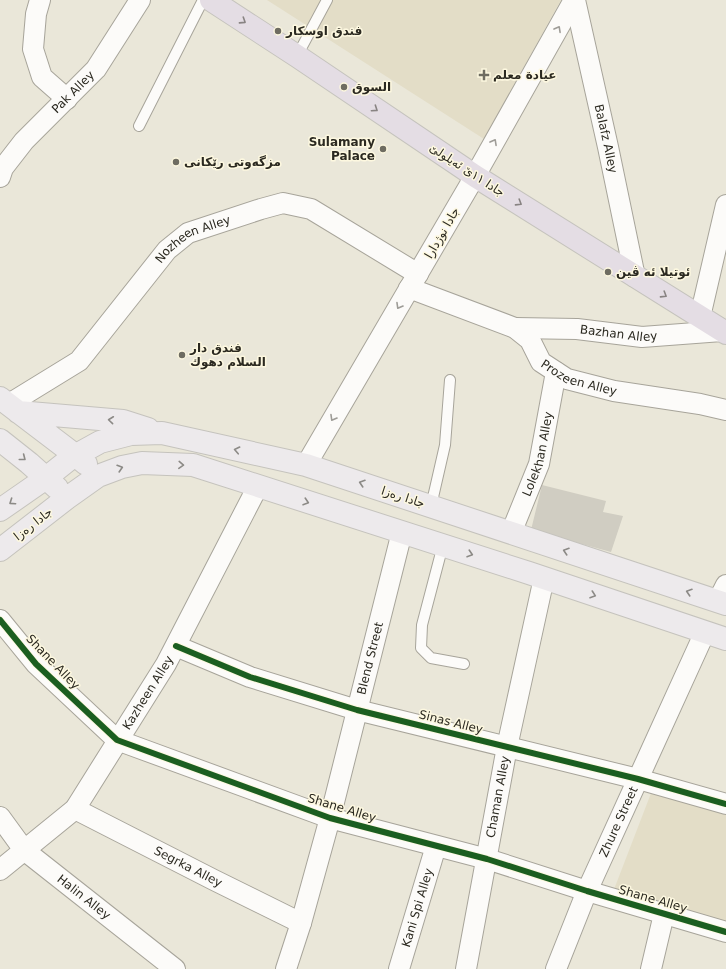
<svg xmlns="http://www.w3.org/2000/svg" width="726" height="969" viewBox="0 0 726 969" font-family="'DejaVu Sans',Cairo,sans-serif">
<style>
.built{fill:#e3ddc7}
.building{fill:#d0cdc2}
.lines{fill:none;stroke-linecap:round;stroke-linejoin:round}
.lane-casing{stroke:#a7a49a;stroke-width:12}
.street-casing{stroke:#a7a49a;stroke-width:22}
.primary-casing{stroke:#c5c3bd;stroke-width:24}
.highway-casing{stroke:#c5c3bd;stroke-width:24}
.lane{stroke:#fcfbf9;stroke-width:10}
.street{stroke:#fcfbf9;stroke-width:20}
.primary{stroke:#edeaec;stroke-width:22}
.highway{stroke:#e4dde4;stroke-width:22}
.cycleway-casing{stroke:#fdf8e0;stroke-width:8}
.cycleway{stroke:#1b5e20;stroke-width:6}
.oneway{stroke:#888382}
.oneway2{stroke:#9e9c97}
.oneway3{stroke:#8c8a86}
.poi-dot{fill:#6e6c61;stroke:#fdf8e0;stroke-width:1.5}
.labels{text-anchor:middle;stroke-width:3;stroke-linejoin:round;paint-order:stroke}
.poi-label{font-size:12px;font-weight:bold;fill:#2b2920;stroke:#fdf8e0;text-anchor:start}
.street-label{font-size:12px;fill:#2b2920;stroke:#fdf8e0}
</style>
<rect width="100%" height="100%" fill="#eae7d9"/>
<!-- built -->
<path class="built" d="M 267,0 L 561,0 L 484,139 Z
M 653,788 L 726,810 L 726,927 L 613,892 Z"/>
<!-- building -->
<path class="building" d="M 542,485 L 606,501 L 603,512 L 623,516 L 611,552 L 531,530 Z"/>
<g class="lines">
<defs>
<path id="lane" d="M 297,56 L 327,0
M 139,126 L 203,0
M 431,506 L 445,445 L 450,380
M 443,545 L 422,625 L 421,648 L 431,658 L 464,664"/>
<g id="street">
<path d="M 40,0 L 36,14 L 33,49 L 42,77 L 67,99"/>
<path id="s1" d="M 575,0 L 608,147 L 635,277"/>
<path id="s2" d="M 0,177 L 3,168 L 24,141 L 96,69 L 140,0"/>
<path id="s3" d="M 409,288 L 515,328 L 530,340 L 541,362 L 567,379 L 614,391 L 700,404 L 726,410"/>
<path d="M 700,317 L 726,205"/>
<path id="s4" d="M 515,328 L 577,329 L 642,337 L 722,331"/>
<path id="s5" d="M 9,404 L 79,361 L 167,250 L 188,233 L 261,209 L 283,203 L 311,209 L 418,274"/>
<path d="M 306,465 L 475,176 L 574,0"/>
<path id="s6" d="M 511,533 L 539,464 L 556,372"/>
<path d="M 718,601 L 726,585"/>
<path d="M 0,620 L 36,664 L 117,740 L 330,818 L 487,859 L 587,891 L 726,932"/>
<path d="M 176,646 L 250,677 L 357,710 L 638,779 L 726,804"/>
<path id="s7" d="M 75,809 L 214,880 L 301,923"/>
<path id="s8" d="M 0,817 L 24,850 L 175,969"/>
<path id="s9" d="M 0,870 L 75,809 L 166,664 L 258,486"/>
<path id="s10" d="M 286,969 L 301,923 L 330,818 L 402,532"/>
<path id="s11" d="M 399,969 L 436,846"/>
<path id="s12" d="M 466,969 L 507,747 L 544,578"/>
<path id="s13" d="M 556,969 L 587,891 L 705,632"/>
<path d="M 651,969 L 664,914"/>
</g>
<path id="primary" d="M 0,398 L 75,455 L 86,464
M 18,412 L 123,421 L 148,429
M 0,440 L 29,463 L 57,488
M 0,510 L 46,478 L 71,458 L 100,442 L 131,434 L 162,433 L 306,465 L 726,604
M 0,550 L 67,498 L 98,476 L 122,467 L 142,463 L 193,465 L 529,573 L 726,639"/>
<path id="highway" d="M 211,0 L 297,56 L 475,176 L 726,333"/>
</defs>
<!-- lane casing -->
<use href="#lane" class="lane-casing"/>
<!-- street casing -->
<use href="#street" class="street-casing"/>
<!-- primary casing -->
<use href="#primary" class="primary-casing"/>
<!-- highway casing -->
<use href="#highway" class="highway-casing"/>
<!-- lane -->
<use href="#lane" class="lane"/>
<!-- street -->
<use href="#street" class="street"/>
<!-- primary -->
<use href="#primary" class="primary"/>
<!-- highway -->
<use href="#highway" class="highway"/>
<defs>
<path id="cycleway" d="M 0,620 L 36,664 L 117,740 L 330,818 L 487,859 L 587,891 L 726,932
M 176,646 L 250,677 L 357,710 L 638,779 L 726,804"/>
</defs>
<!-- cycleway casing -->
<use href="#cycleway" class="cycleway-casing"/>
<!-- cycleway -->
<use href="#cycleway" class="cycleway"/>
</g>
<!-- one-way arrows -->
<defs><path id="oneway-chevron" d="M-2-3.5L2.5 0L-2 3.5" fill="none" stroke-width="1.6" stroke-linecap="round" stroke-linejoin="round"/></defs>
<g class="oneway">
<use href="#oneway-chevron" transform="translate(243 21) rotate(33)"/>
<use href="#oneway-chevron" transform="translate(375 109) rotate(34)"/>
<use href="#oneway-chevron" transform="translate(519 203) rotate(32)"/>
<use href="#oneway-chevron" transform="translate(664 295) rotate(32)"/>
</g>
<g class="oneway2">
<use href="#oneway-chevron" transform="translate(558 29) rotate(-61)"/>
<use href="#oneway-chevron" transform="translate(494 142) rotate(-61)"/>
<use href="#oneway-chevron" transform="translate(399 306) rotate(120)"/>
<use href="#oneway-chevron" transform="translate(333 418) rotate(120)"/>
</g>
<g class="oneway3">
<use href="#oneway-chevron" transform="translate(111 420) rotate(-174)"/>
<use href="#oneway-chevron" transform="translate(237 450) rotate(-168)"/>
<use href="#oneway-chevron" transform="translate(23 458) rotate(38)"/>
<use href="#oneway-chevron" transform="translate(181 465) rotate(3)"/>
<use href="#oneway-chevron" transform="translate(120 468) rotate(-17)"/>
<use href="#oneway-chevron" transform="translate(362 483) rotate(-162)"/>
<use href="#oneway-chevron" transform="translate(12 502) rotate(146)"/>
<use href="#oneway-chevron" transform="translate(306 502) rotate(18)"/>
<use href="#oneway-chevron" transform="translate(566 551) rotate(-162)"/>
<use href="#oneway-chevron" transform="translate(470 554) rotate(18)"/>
<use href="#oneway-chevron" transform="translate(689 592) rotate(-162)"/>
<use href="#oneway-chevron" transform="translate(593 595) rotate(19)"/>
</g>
<!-- markers -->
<g class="poi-dot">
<circle cx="278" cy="31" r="4"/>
<path d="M482 69h4v4h4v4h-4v4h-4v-4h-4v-4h4z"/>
<circle cx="344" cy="87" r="4"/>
<circle cx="383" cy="149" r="4"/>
<circle cx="176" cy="162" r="4"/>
<circle cx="608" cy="272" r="4"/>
<circle cx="182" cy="355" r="4"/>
</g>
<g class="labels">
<!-- poi labels -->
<g class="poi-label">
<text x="286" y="35">فندق اوسكار</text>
<text x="493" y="79">عيادة معلم</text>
<text x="352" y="91">السوق</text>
<text x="375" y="146" text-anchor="end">Sulamany<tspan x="375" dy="14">Palace</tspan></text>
<text x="184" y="166">مزگەوتی رێکانی</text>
<text x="616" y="276">ئوتيلا ئه ڤين</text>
<text x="190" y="352">فندق دار<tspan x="190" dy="14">السلام دهوك</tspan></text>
</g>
<!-- street labels -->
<g class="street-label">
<text dy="4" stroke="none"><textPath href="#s2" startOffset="113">Pak Alley</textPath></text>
<text dy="4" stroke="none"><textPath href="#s1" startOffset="142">Balafz Alley</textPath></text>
<text transform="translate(467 170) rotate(33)" y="4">جادا ١١ێ ئه‌یلولێ</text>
<text transform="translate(442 233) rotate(-60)" y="4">جادا نوژدارا</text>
<text dy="4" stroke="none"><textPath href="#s5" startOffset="252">Nozheen Alley</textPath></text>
<text dy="4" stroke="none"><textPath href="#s4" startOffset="104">Bazhan Alley</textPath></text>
<text dy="4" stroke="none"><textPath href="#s3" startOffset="199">Prozeen Alley</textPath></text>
<text dy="4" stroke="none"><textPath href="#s6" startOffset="84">Lolekhan Alley</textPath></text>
<text transform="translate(403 497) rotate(18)" y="4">جادا ره‌زا</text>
<text transform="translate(33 524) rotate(-38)" y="4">جادا ره‌زا</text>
<text dy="4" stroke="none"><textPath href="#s10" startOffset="322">Blend Street</textPath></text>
<text transform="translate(53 662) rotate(46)" y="4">Shane Alley</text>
<text dy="4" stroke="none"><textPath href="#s9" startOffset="234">Kazheen Alley</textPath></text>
<text transform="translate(451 722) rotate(14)" y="4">Sinas Alley</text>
<text dy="4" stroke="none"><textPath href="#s12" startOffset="175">Chaman Alley</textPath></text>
<text transform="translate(342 808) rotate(17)" y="4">Shane Alley</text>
<text dy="4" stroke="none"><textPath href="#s13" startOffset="160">Zhure Street</textPath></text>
<text dy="4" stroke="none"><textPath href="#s7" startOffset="127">Segrka Alley</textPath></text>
<text dy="4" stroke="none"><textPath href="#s8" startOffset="117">Halin Alley</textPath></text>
<text transform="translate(653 899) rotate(16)" y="4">Shane Alley</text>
<text dy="4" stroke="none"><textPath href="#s11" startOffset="64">Kani Spi Alley</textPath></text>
</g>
</g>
</svg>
